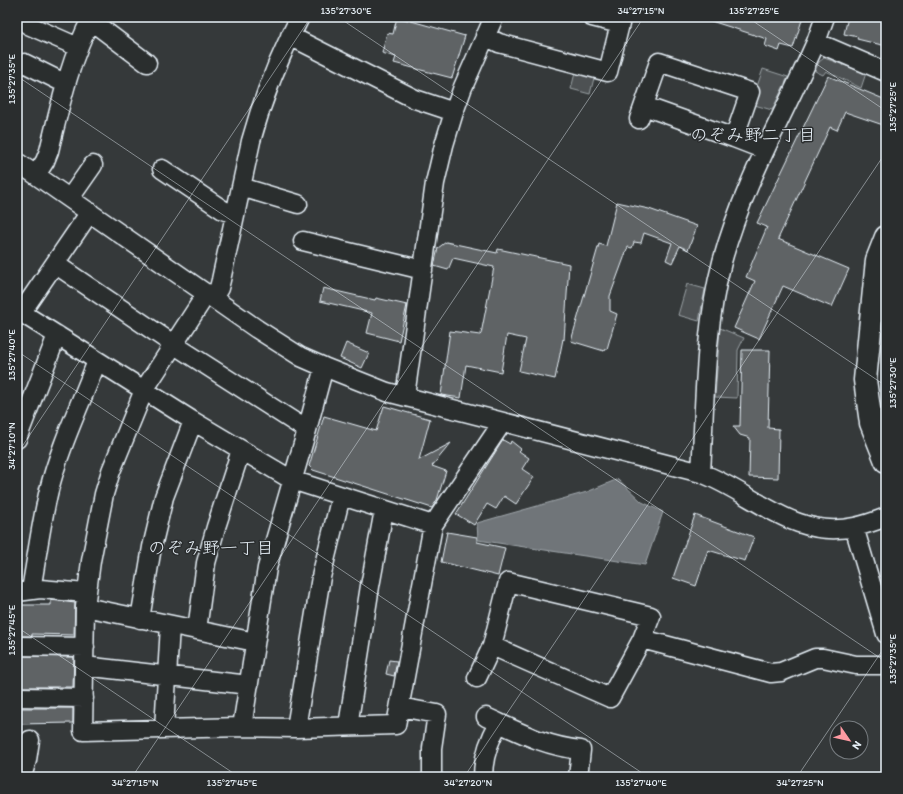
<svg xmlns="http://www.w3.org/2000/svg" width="903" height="794" viewBox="0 0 903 794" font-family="Itim,'Klee One',sans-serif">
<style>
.green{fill:#4d5152;stroke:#9aa1a5}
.water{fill:#707579;stroke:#a0a7ac}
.building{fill:#5f6365;stroke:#e8f1f8}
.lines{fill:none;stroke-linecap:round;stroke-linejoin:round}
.minor-casing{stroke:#e8f1f8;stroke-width:21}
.major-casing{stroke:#e8f1f8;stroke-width:25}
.minor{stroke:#2a2d2e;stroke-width:18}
.major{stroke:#2a2d2e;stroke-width:22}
.ticks{fill:none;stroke:#e8f1f8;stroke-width:1;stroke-opacity:0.45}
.labels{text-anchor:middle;stroke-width:3;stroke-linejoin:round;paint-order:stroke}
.neighbourhood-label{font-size:18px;fill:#e8f1f8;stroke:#2a2d2e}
.neatline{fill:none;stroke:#e8f1f8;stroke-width:1.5}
.ticks-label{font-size:10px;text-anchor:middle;fill:#e8f1f8}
</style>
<rect width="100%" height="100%" fill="#35393a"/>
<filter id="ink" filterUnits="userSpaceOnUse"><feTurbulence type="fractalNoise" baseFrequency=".025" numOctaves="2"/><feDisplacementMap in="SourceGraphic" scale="8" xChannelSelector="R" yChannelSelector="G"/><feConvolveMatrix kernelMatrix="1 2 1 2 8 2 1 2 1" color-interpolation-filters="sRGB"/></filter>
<g filter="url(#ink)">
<!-- green -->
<path class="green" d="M 824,58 L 866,73 L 861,88 L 826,71 L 823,75 L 815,71 L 819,62 Z
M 576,69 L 595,74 L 590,94 L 571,89 Z
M 763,69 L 788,77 L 772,110 L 751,104 Z
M 687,284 L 705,289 L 699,321 L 678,315 Z
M 720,328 L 744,338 L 738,350 L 737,398 L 715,397 Z"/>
<!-- water -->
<path class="water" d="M 618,479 L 642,502 L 663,512 L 645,565 L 478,540 L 477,523 L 587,492 Z"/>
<!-- building -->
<path class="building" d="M 397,17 L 465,36 L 452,78 L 394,63 L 396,57 L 382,53 L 387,33 L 393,34 Z
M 705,17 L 792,17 L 802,20 L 793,48 L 781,45 L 779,51 L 765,46 L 767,39 L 705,19 Z
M 848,17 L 886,17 L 886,46 L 857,39 L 858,37 L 844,34 Z
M 828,76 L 886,100 L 886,126 L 845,112 L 837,130 L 830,127 L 778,239 L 849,269 L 832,307 L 783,286 L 759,339 L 734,328 L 755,281 L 746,277 L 767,227 L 757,223 Z
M 617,202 L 649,209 L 697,226 L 688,250 L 680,246 L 672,263 L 666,260 L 672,243 L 644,233 L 641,243 L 634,242 L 632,248 L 628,247 L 610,296 L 610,311 L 617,314 L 607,349 L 605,349 L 604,351 L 571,341 L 599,244 L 606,246 Z
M 446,242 L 497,253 L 498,249 L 569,264 L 564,340 L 563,339 L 555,379 L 519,371 L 526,339 L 507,335 L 501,372 L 466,365 L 461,398 L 441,395 L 450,331 L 480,335 L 481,334 L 494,267 L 453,258 L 448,270 L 434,266 L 438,248 Z
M 323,288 L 375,300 L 376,298 L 407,305 L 399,341 L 367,333 L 372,313 L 320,301 Z
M 346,343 L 369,353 L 362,368 L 340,358 Z
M 742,350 L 770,350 L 768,428 L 779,429 L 778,478 L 749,477 L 750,438 L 740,435 L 733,426 L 740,426 Z
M 384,406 L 430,419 L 419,460 L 451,443 L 432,466 L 446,471 L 437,500 L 432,508 L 313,470 L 309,466 L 324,416 L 376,431 Z
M 503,440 L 510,444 L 511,441 L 521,449 L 519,451 L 529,458 L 522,469 L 534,477 L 516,504 L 504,496 L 496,509 L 487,504 L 474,525 L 456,514 Z
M 695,515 L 754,537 L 745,561 L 708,550 L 696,586 L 673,578 Z
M 447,532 L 477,537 L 477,542 L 505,548 L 498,576 L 441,562 Z
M 51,600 L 75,603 L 74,635 L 32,634 L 32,636 L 17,636 L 17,605 L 51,605 Z
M 17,656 L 74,657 L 73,687 L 17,687 Z
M 389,660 L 397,661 L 394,676 L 386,674 Z
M 17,708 L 73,708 L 73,723 L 17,724 Z"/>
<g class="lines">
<defs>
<path id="minor" d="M 825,17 L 816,42 L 886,72
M 90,20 L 147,63
M 28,25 L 78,47
M 290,36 L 415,99 L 454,112
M 485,36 L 499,43 L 608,72 L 620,24 L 592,17
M 24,63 L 66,84
M 644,106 L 734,138 L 765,150
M 639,119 L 659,62 L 750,92 L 734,138
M 17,162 L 257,329 L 301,357 L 324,367 L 387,392 L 701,473 C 754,493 794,540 854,527 C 865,525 876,521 886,517
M 162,169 L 223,210 L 235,214
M 36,175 L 45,161 L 49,151 C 60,106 70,59 92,17
M 241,187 L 298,204
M 70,198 L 93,165
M 303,241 L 423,270
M 55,264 L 173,344 L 307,430
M 207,293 L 144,390 L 111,471 L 104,494 L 91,561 L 85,607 L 83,731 L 242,727 L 296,728 L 396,725 L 433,525 L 502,423
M 213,298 L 219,288 L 221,280 L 251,141 C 263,97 279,57 300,17
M 17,310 L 193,421 L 292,480 L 433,525
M 21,313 L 90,212
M 405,396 L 435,183 L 444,145 L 454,112 L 463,87 L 494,17
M 17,439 L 57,335
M 701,473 C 705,403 704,330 722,262 C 743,184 784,115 816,42
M 854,527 L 886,634
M 508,582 L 651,616 L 642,639 L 610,698 L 492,646 Z
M 31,590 C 37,556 41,523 49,490 C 60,446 81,403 97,361
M 17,592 L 40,589 L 86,593
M 85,607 L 255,642
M 140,619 L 152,547 L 164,497 L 193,421
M 197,630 L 206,563 L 216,527 L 241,450
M 642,639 L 771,673 L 781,672 L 815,658 L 823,658 L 856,665 L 886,665
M 17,646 L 85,647
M 84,666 L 249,685
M 477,678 L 492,646
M 17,697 L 84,698
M 400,707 L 437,714 L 432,748 L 432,777
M 486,717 C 519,732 544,746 581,750 L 578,777
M 348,726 L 370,586 L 384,510
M 242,727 L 267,568 L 307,430 L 324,367
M 296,728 L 321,577 L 341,496
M 164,729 L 170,625
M 24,770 L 27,760 L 30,740
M 483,777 C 483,757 489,740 499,723"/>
<path id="major" d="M 886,237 L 877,260 L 865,380 L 871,423 L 886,461"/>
</defs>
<!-- minor casing -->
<use href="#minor" class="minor-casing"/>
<!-- major casing -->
<use href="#major" class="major-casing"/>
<!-- minor -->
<use href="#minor" class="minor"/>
<!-- major -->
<use href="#major" class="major"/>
</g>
</g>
<!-- ticks -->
<path class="ticks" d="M 338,17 L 886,386M 747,17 L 886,111M 17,76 L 886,662M 17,351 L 648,777M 17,454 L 311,17M 17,627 L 239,777M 132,777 L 644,17M 464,777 L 886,152M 797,777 L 886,645"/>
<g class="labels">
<!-- neighbourhood labels -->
<g class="neighbourhood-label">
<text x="753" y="141">のぞみ野二丁目</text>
<text x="211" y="554">のぞみ野一丁目</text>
</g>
</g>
<!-- margin -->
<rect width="903" height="794" fill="none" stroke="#2a2d2e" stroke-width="44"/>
<!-- north arrow -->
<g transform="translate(849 740) rotate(124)"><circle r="19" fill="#2a2d2e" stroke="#767b7f"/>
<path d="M0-3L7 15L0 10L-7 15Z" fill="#ff9aa2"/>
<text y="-6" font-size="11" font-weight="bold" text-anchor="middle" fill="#e8f1f8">N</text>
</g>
<rect x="22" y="22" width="859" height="750" class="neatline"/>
<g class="ticks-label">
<text x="346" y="14">135°27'30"E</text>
<text x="641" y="14">34°27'15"N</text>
<text x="754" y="14">135°27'25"E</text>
<text transform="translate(11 79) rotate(-90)" y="4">135°27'35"E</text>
<text transform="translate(892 107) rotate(-90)" y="4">135°27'25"E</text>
<text transform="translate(11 355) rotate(-90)" y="4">135°27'40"E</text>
<text transform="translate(892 383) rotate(-90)" y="4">135°27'30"E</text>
<text transform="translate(11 446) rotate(-90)" y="4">34°27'10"N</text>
<text transform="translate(11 630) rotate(-90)" y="4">135°27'45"E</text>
<text transform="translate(892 659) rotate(-90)" y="4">135°27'35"E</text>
<text x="135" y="786">34°27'15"N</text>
<text x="232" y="786">135°27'45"E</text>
<text x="468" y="786">34°27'20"N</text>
<text x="641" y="786">135°27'40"E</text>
<text x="800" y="786">34°27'25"N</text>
</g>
</svg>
